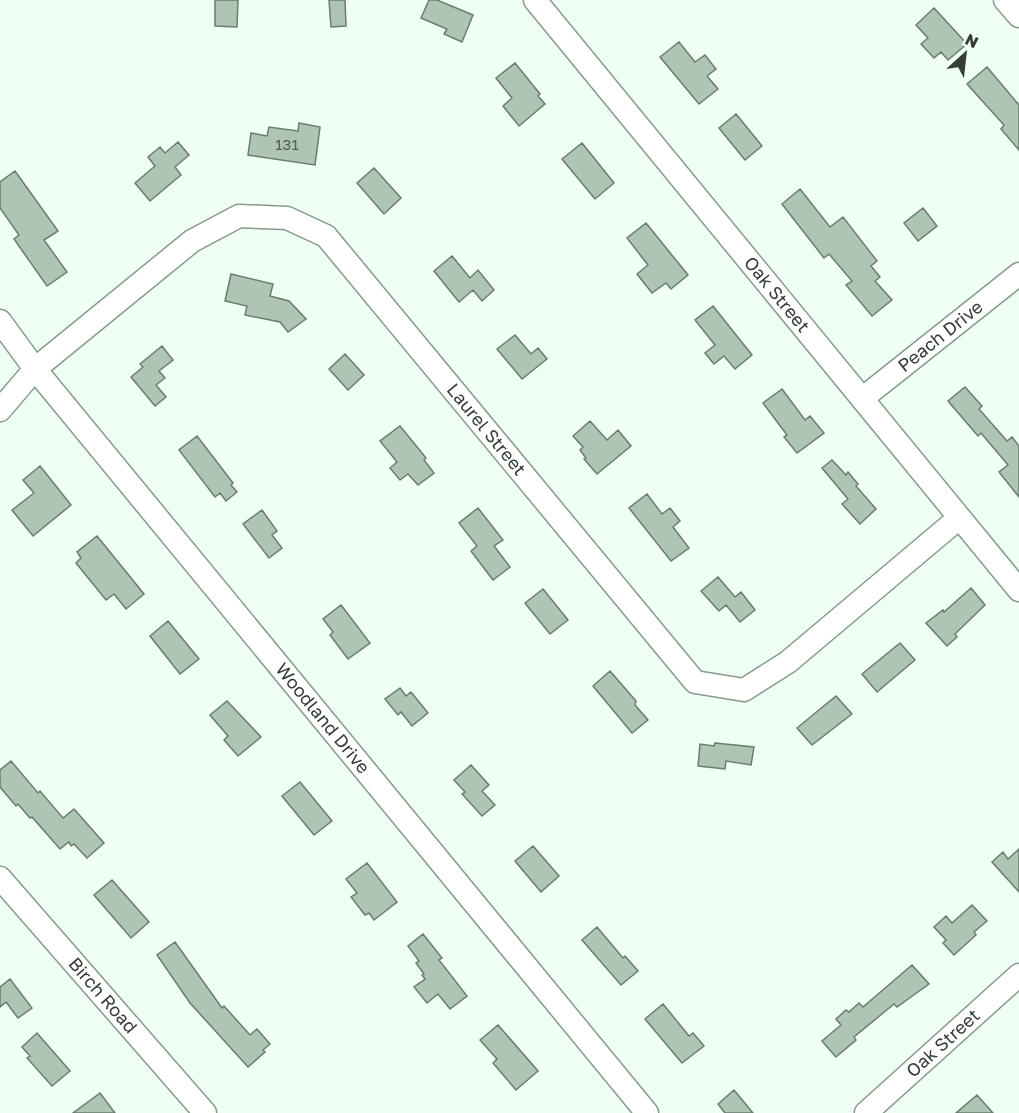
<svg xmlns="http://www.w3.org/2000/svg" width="1019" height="1113" viewBox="0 0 1019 1113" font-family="'Golos Text',sans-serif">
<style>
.building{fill:#aec5b4;stroke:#687d6e;stroke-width:1.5}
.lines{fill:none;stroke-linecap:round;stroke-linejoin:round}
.street-casing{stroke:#859b8b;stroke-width:25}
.street{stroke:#fff;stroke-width:22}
.labels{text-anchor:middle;stroke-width:4.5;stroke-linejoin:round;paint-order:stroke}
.number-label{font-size:15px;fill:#525f56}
.street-label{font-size:18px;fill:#343d36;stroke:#f0fff4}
</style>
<rect width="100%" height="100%" fill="#f0fff4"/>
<!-- building -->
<path class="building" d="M 215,0 L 238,0 L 237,27 L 215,26 Z
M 329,0 L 345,0 L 346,26 L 331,27 Z
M 429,0 L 437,0 L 473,15 L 462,42 L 444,34 L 447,29 L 421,18 Z
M 934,8 L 967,44 L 948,60 L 941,52 L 934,58 L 921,44 L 928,38 L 916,25 Z
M 679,42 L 695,62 L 705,55 L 716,69 L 707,76 L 718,89 L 699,104 L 660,57 Z
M 515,63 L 540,94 L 538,96 L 545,104 L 519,126 L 503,106 L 512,98 L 496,78 Z
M 987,67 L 1019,105 L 1019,150 L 1001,129 L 1004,125 L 967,84 Z
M 736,114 L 762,146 L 745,160 L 719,128 Z
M 299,123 L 320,127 L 315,165 L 248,155 L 251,133 L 267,136 L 269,127 L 298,131 Z
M 178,142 L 189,155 L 175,167 L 181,175 L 150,201 L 135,183 L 155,166 L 148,157 L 160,147 L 165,153 Z
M 582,143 L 614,183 L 595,199 L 562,159 Z
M 374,168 L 401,198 L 384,214 L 357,183 Z
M 15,171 L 58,231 L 44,240 L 67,272 L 47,286 L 14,239 L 19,235 L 0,208 L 0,182 Z
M 800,189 L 830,227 L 843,217 L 877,261 L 871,266 L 880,277 L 875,281 L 892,300 L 872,316 L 846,285 L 852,281 L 829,254 L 824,258 L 782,204 Z
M 923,208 L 937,226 L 918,241 L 904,223 Z
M 646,223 L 688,275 L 671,289 L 666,283 L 652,293 L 637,274 L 648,265 L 627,238 Z
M 452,256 L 470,278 L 478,270 L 494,290 L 482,301 L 473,290 L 459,302 L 434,271 Z
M 231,274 L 273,284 L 270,296 L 289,301 L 306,319 L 288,332 L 280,322 L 245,315 L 247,306 L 225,301 Z
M 713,306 L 752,355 L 735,369 L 724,356 L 714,364 L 705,353 L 715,345 L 695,320 Z
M 515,335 L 531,354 L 538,348 L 547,359 L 522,379 L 497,349 Z
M 162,346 L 173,360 L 159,371 L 165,378 L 156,385 L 166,397 L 155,406 L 131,377 L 143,367 L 140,364 Z
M 345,354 L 364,375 L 348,390 L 329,369 Z
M 965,387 L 982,406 L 979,409 L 1007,441 L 1012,437 L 1019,446 L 1019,497 L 999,472 L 1008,465 L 981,433 L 978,436 L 948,401 Z
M 782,389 L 805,420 L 810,416 L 824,433 L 797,453 L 784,437 L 787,435 L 763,403 Z
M 590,421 L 607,440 L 618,430 L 631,446 L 597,474 L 584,459 L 586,458 L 580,450 L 583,447 L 573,436 Z
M 400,426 L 426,458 L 424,460 L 434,473 L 418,485 L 408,474 L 400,480 L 390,468 L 397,462 L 380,441 Z
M 197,436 L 233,483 L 231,485 L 237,492 L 226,501 L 220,493 L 215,497 L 179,450 Z
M 832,460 L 846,475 L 848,472 L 858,484 L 856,486 L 876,509 L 860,524 L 842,504 L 848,499 L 822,468 Z
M 40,466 L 71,505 L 33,536 L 12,510 L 34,493 L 23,480 Z
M 647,494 L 662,514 L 670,508 L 680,521 L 673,527 L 689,548 L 671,561 L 629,508 Z
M 478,508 L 503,540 L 494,546 L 510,567 L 493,580 L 471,551 L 477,546 L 459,523 Z
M 262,510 L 277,531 L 272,535 L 282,548 L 269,558 L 243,524 Z
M 97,536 L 144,594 L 126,609 L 114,594 L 106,600 L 76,563 L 81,558 L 77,552 Z
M 718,577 L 735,597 L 741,592 L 755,610 L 740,622 L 726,605 L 719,611 L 701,591 Z
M 971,588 L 985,605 L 955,634 L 957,637 L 947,646 L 926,623 L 943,610 L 944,612 Z
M 543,589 L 568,620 L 550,634 L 525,603 Z
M 341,605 L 370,643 L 348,659 L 330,635 L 333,632 L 323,619 Z
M 168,621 L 199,659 L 180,674 L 150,636 Z
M 900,643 L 915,660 L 877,692 L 862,674 Z
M 610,671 L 636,701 L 635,705 L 648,720 L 632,733 L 593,686 Z
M 400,688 L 406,696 L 411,692 L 428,713 L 412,726 L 401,712 L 398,715 L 385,699 Z
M 836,696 L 852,714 L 812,745 L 797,728 Z
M 227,701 L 261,737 L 238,756 L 224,740 L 228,736 L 210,715 Z
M 715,743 L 754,747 L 751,765 L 726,761 L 725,769 L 698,766 L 700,744 L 714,746 Z
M 11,761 L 38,793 L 40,791 L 63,818 L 74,809 L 104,843 L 87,858 L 74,844 L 71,846 L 69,842 L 60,849 L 32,817 L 30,818 L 18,804 L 16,806 L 0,787 L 0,770 Z
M 471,765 L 489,785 L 482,791 L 495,805 L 482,816 L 462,794 L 465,792 L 454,780 Z
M 300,782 L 332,821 L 314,835 L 282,796 Z
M 533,846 L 559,876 L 541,892 L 515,861 Z
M 1019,849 L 1019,892 L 992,862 L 1003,852 L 1008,859 Z
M 367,863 L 397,902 L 374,920 L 369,913 L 365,915 L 351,897 L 357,893 L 346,879 Z
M 112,880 L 149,922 L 131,938 L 94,895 Z
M 972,905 L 987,921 L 974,932 L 976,935 L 954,955 L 943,943 L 946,940 L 934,927 L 946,916 L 952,923 Z
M 597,927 L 623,958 L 625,956 L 638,971 L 621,985 L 582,940 Z
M 423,934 L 442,958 L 439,960 L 467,996 L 450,1009 L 438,994 L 427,1003 L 414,987 L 425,979 L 422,975 L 424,974 L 416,963 L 419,961 L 408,946 Z
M 175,942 L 222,1008 L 224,1006 L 250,1035 L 257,1029 L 270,1044 L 263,1050 L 265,1052 L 248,1067 L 190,1003 L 157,955 Z
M 912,965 L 929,984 L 897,1007 L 894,1004 L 854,1037 L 856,1040 L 836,1057 L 822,1041 L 841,1025 L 836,1019 L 846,1010 L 849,1012 L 859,1003 L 863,1007 Z
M 10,979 L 32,1008 L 18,1018 L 6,1002 L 0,1007 L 0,987 Z
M 663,1004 L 689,1036 L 693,1033 L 704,1046 L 682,1063 L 645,1019 Z
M 498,1025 L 538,1071 L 516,1090 L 493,1063 L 497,1059 L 480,1040 Z
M 37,1033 L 70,1071 L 52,1086 L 27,1058 L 30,1056 L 22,1047 Z
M 734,1090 L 753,1113 L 725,1113 L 718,1104 Z
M 100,1093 L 115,1113 L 73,1113 Z
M 977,1095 L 993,1113 L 956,1113 Z"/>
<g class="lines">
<defs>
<g id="street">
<path id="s1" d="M 535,0 L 1019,590"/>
<path d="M 1005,0 L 1019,16"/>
<path id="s2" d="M 0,321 L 35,369 L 647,1113"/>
<path id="s3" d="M 863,398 L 1019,274"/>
<path id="s4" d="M 0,410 L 35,369 L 192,241 L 239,216 L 287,218 L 326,236 L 695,682 L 744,690 L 788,662 L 959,518"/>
<path id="s5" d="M 0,878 L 205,1113"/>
<path id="s6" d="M 866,1113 L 1019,975"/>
</g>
</defs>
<!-- street casing -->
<use href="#street" class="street-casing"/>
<!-- street -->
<use href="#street" class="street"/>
</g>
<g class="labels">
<!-- number labels -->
<g class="number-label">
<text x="287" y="150">131</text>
</g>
<!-- street labels -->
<g class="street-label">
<text dy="6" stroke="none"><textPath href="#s1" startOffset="381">Oak Street</textPath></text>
<text dy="6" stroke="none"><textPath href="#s3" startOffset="99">Peach Drive</textPath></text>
<text dy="6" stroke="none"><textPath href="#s4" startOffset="652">Laurel Street</textPath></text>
<text dy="6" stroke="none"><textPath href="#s2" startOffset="512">Woodland Drive</textPath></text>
<text dy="6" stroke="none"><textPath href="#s5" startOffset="156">Birch Road</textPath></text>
<text dy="6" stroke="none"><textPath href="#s6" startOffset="104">Oak Street</textPath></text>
</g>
</g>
<!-- north arrow -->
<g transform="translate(965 54) rotate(27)" stroke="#f0fff4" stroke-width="4.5" paint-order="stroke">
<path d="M0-4.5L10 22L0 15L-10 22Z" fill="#343d36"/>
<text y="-9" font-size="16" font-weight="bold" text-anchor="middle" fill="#343d36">N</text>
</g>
</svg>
